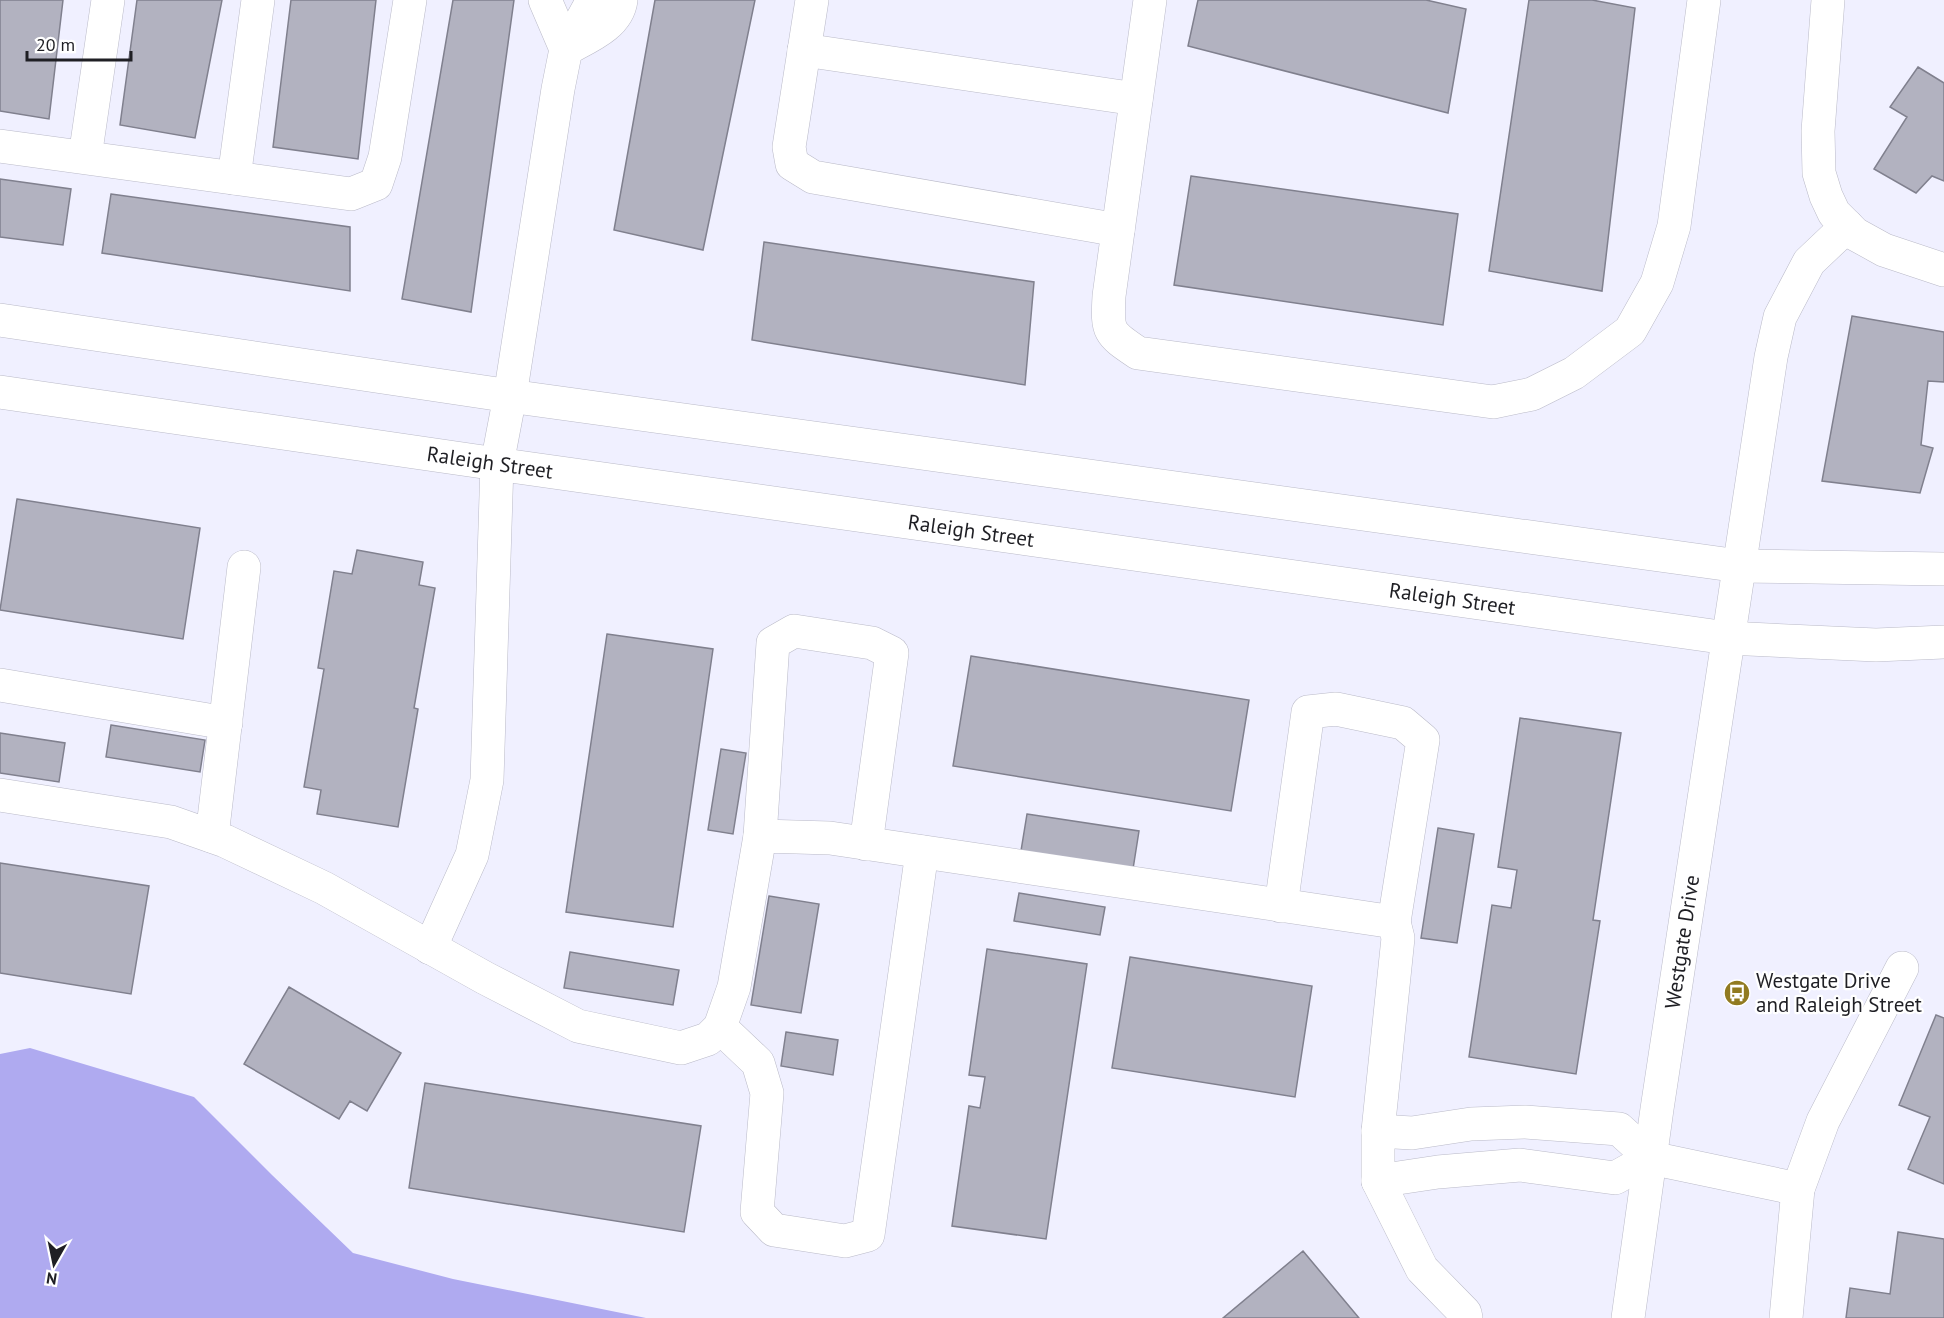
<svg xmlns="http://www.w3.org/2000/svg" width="1944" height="1318" viewBox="0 0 1944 1318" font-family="'PT Sans',sans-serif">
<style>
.water{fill:#afaaf0}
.building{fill:#b2b2c0;stroke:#80808e;stroke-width:1.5}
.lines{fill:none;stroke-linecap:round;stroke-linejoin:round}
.minor-casing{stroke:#babac8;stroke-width:34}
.minor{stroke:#fff;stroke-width:33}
.labels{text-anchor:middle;stroke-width:4.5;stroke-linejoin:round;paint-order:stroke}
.street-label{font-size:21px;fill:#1f1f24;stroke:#fff}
.poi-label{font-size:21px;fill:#1f1f24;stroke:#fff;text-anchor:start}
</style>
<rect width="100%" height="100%" fill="#f0f0ff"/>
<!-- water -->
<path class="water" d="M 30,1048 L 194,1097 L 272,1175 L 353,1253 L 453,1279 L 646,1318 L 0,1318 L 0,1054 Z"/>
<!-- building -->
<path class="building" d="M 0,0 L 63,0 L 49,119 L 0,111 Z
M 137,0 L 222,0 L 195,138 L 120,125 Z
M 291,0 L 376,0 L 358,159 L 273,147 Z
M 453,0 L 514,0 L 471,312 L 402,299 Z
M 655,0 L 755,0 L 703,250 L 614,230 Z
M 1198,0 L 1426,0 L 1466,9 L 1448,113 L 1188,46 Z
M 1529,0 L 1592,0 L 1635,8 L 1602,291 L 1489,271 Z
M 1918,67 L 1944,83 L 1944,181 L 1932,176 L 1916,193 L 1874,169 L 1907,117 L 1890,107 Z
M 1191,176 L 1458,214 L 1443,325 L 1174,285 Z
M 0,179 L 71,189 L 63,245 L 0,237 Z
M 111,194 L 350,227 L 350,291 L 102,253 Z
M 764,242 L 1034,282 L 1025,385 L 752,340 Z
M 1852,316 L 1944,332 L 1944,382 L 1928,381 L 1921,445 L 1933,448 L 1920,493 L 1822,481 Z
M 17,499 L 200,528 L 183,639 L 0,610 Z
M 357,550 L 423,562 L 419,585 L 435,588 L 414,708 L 418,709 L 398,827 L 317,814 L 321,790 L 304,787 L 324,669 L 318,668 L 334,571 L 352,574 Z
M 607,634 L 713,649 L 673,927 L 566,912 Z
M 971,656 L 1249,700 L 1231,811 L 953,766 Z
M 1520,718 L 1621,733 L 1593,920 L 1600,921 L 1576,1074 L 1469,1057 L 1492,905 L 1511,908 L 1517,870 L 1498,867 Z
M 111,725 L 205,740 L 200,772 L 106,757 Z
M 0,733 L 65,743 L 59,782 L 0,773 Z
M 721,749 L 746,753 L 733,834 L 708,830 Z
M 1027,814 L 1139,831 L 1133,869 L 1021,851 Z
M 1438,828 L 1474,834 L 1457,943 L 1421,938 Z
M 0,863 L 149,886 L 131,994 L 0,973 Z
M 1019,893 L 1105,907 L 1100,935 L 1014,921 Z
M 769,896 L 819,904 L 801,1013 L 751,1005 Z
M 987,949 L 1087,964 L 1046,1239 L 952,1226 L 969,1106 L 980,1108 L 985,1077 L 969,1075 Z
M 570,952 L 679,970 L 673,1005 L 564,988 Z
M 1130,957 L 1312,986 L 1295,1097 L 1112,1068 Z
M 289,987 L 401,1053 L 367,1111 L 350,1101 L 339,1119 L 244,1064 Z
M 1936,1015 L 1944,1018 L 1944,1184 L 1908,1169 L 1930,1117 L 1899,1105 Z
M 786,1032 L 838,1040 L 833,1075 L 781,1066 Z
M 425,1083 L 701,1126 L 684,1232 L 409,1188 Z
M 1898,1232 L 1944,1239 L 1944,1318 L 1846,1318 L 1850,1288 L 1890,1294 Z
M 1303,1251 L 1359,1318 L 1223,1318 Z"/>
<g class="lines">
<defs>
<g id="minor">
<path d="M 545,0 L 566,49"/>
<path d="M 812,0 L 789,147 L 792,164 L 813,177 L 1118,230"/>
<path d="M 1150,0 L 1109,296 C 1107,332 1108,333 1138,353 L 1493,402 L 1532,394 L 1574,373 L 1630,331 L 1657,283 L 1674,226 L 1704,0"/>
<path d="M 1828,0 L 1818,131 L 1819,173 L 1826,196 L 1834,213 L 1855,234 L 1884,250 L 1944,270"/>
<path d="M 568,48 C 588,37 618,25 621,0"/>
<path d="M 804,50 L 1136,99"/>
<path d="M 0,146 L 351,194 L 376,184 L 385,157 L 410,0"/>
<path d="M 85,157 L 108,0"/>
<path d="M 234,178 L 258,0"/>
<path d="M 0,320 L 510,396 L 1739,566 L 1944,569"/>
<path id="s1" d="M 0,392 L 497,464 L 1727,638 L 1876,645 L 1944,642"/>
<path d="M 0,685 L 226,723"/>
<path d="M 0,795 L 171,822 L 225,841 L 324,888 L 485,978 L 578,1026 L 681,1048 L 708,1039 L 720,1027 L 734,987 L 760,836 L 830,838 L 1394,922 L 1398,938 L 1378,1131 L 1378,1181 L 1422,1269 L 1465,1313 L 1466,1318"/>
<path d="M 212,836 L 244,567"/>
<path d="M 760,836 L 773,643 L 794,631 L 872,643 L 892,653 L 866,844"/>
<path d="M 1281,906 L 1308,712 L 1336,709 L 1403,723 L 1423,740 L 1394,922"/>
<path d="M 430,948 L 472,855 L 487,780 L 497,464 L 510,396 L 558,89 L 566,49 L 593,0"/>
<path d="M 720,1027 L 758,1063 L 767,1093 L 757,1212 L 774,1230 L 845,1241 L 868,1235 L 922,852"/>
<path d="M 1378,1131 L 1412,1133 L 1471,1124 L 1525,1122 L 1619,1129 L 1651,1158 L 1798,1189"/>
<path d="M 1378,1181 L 1438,1172 L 1520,1165 L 1615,1178 L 1651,1158"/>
<path id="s2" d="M 1628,1318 L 1657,1109 L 1771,357 L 1780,317 L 1809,262 L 1847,226"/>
<path d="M 1786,1318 L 1798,1189 L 1823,1121 L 1902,968"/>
</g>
</defs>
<!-- minor casing -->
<use href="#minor" class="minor-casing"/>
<!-- minor -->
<use href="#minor" class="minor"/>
</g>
<!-- icons -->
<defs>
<symbol id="bus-disc" viewBox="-11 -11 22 22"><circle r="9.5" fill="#917a20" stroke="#fff"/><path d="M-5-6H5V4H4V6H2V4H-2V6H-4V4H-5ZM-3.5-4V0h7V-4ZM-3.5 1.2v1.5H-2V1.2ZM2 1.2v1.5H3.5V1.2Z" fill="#fff"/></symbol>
</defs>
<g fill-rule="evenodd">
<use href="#bus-disc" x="1722" y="978" width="30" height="30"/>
</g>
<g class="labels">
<!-- street labels -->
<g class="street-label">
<text dy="7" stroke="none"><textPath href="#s1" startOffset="495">Raleigh Street</textPath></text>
<text dy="7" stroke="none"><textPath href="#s1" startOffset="981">Raleigh Street</textPath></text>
<text dy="7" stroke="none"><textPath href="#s1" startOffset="1467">Raleigh Street</textPath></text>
<text dy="7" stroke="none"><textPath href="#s2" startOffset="380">Westgate Drive</textPath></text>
</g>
<!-- poi labels -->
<g class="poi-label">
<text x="1756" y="988">Westgate Drive<tspan x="1756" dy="24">and Raleigh Street</tspan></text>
</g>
</g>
<!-- north arrow -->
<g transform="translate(54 1264) rotate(189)" stroke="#ffffff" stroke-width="4.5" paint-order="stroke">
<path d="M0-4.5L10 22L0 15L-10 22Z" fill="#1f1f24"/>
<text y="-9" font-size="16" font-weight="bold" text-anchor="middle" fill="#1f1f24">N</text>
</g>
<!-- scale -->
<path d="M27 51v9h104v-9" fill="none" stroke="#1f1f24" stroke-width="3"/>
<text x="36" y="51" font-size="18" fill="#1f1f24" stroke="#ffffff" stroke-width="4.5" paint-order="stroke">20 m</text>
</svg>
